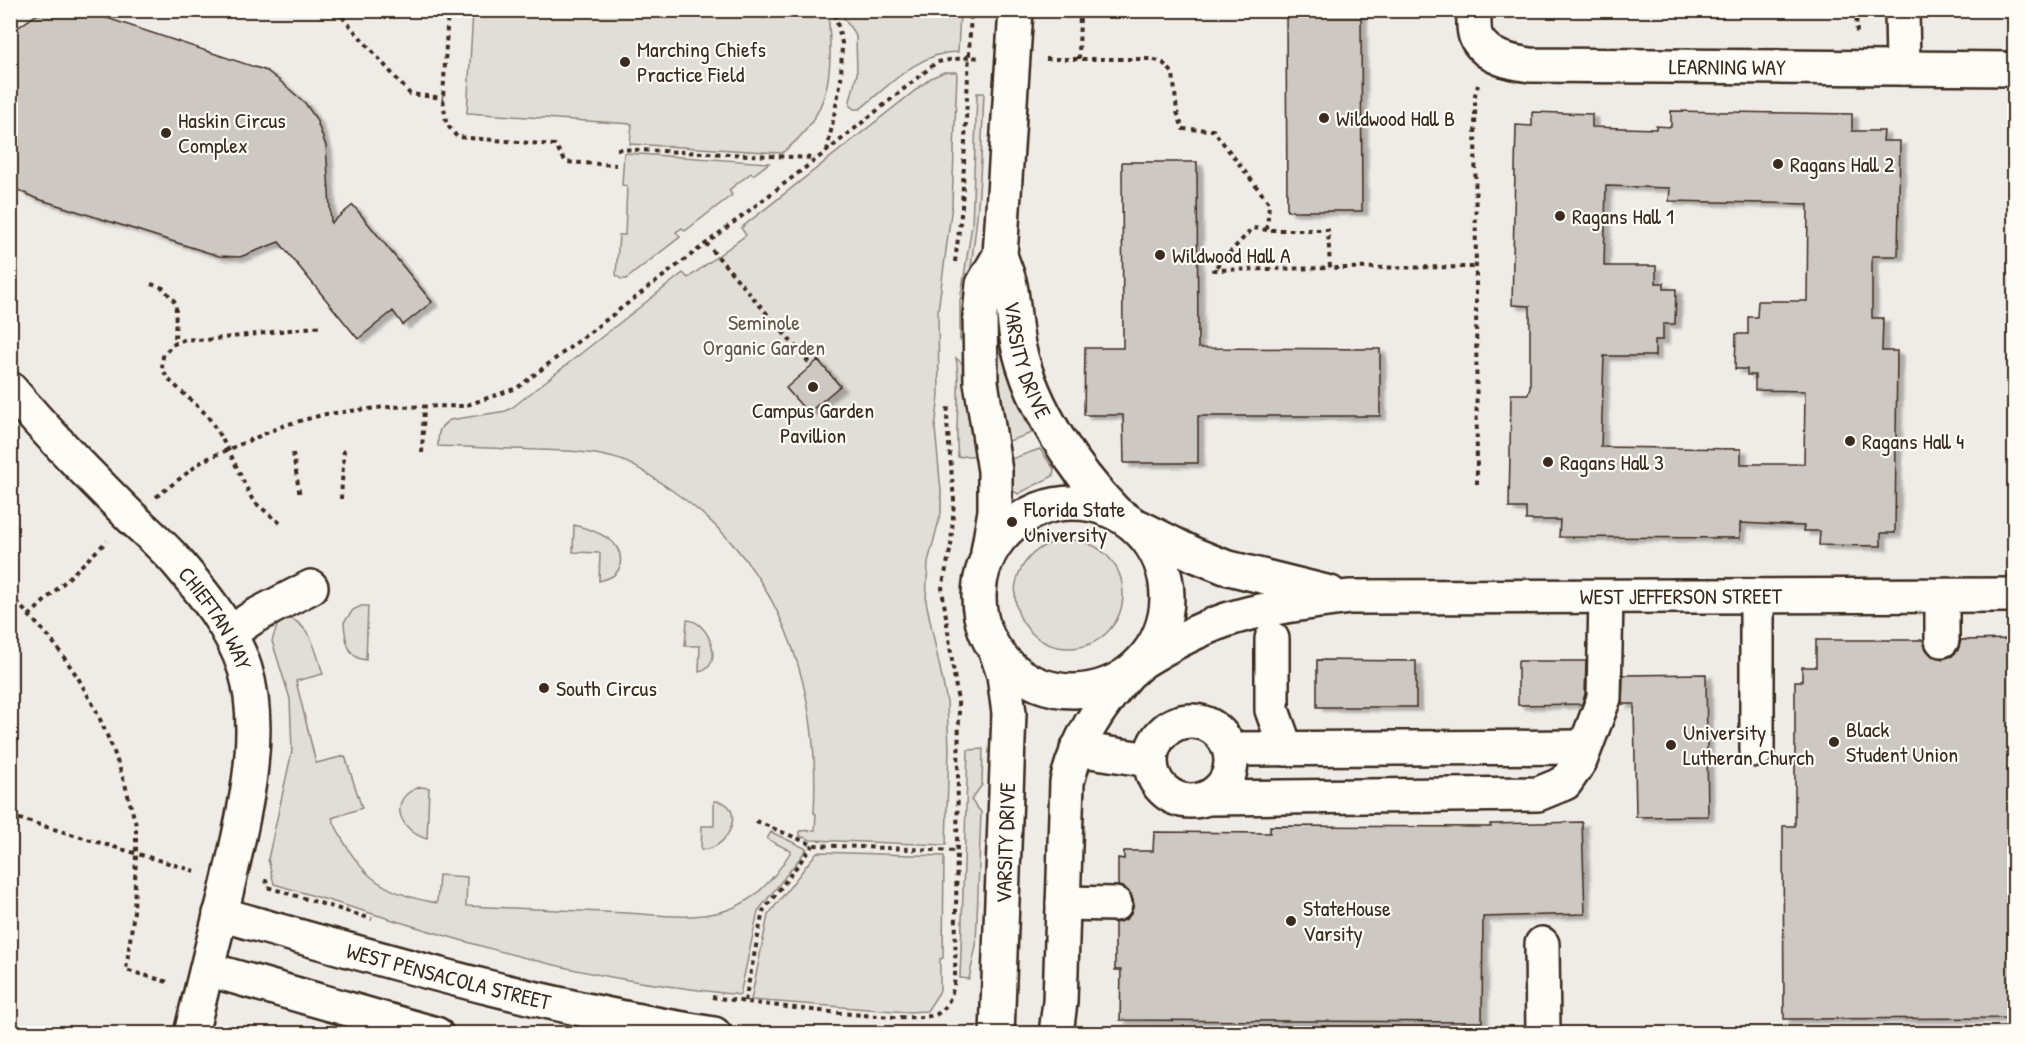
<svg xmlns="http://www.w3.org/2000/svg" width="2025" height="1044" viewBox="0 0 2025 1044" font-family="'Patrick Hand',sans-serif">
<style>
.built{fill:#efece7}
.green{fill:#e1ded7;stroke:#8e847a;stroke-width:1.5}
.building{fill:#cdc8c2;stroke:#3b2a1e;stroke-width:1.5;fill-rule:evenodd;filter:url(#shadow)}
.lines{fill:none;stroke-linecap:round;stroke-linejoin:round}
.minor-casing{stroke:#3b2a1e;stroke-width:38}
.path{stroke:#3b2a1e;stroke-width:4;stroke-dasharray:4.5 4.5;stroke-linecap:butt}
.minor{stroke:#fdfcf7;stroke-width:33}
.poi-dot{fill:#3b2a1e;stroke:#fdfcf7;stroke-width:2}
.labels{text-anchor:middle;stroke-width:4.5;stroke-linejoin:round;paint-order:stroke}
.poi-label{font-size:22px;fill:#3b2a1e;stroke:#fdfcf7;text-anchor:start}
.street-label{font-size:22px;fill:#3b2a1e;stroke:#fdfcf7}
.park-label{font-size:22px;fill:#64574c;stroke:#fdfcf7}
</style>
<defs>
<filter id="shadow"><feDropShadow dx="6" dy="4" stdDeviation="1.5" flood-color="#0004"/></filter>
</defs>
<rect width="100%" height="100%" fill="#fdfcf7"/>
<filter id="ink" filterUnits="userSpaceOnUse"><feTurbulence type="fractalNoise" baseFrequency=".0167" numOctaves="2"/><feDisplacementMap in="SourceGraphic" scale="12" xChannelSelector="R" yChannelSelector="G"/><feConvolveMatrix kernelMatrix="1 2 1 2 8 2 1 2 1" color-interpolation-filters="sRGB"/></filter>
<g filter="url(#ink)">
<!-- built -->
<path class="built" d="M 11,11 L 2014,11 L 2014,1033 L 11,1033 Z"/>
<!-- green -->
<path class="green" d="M 473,11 L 828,11 C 833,70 833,114 782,153 L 630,144 L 632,124 L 467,113 Z
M 839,11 L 960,11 L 958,52 C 918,52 889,86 860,109 L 854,109 L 850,106 L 850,101 L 857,74 L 856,36 Z
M 944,72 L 957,72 L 952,205 L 938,311 L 939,396 L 935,428 L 941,491 L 941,513 L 928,562 L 926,601 L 947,702 L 949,748 L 946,845 L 811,840 L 800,836 L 800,831 L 815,830 L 816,814 L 814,813 C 821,685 780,563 670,489 C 653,478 634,463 614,458 C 589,451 564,451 538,450 C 505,449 471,447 438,446 C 438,433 438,427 450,420 L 506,411 L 513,407 L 683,273 L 688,278 L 746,235 L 741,228 L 931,78 Z
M 977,93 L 984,93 C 982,137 981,182 976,226 C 972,263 966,298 965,335 L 960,340 L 960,301 L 972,225 Z
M 624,153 L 769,163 L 753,175 L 751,173 L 729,190 L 732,195 L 685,231 L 682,228 L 676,232 L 680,237 L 626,279 L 621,279 L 616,275 L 619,235 L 625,235 L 627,186 L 622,185 Z
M 996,340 L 999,340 C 1006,373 1016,402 1032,433 L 1006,442 L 997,388 Z
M 956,358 L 964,365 L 966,402 L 979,455 L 958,457 C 954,424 962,391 956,358 Z
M 1040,449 L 1054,469 L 1053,476 L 1018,494 L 1013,491 L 1011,459 Z
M 574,525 C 594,530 625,540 620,565 C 618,576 609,578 599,581 L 600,553 L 573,552 Z
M1015 594a54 54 0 1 1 108 0a54 54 0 1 1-108 0Z
M 361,606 L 368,606 L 366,660 C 347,659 345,637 344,622 L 353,610 Z
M 292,619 C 313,630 316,653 323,674 L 296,681 L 316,763 L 345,756 L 362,808 L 332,818 C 356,872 378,893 437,903 L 439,875 L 467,877 L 466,906 C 520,908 574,911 627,913 C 659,915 693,920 724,911 C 754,902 776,877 791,851 L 767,839 L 771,832 L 807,849 L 758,911 L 740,995 C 701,990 661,986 622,979 C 507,959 387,917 274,884 L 268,859 L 292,751 L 290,699 L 272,641 L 277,626 L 283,620 Z
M 687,620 C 709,620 726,667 699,672 L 700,646 L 685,646 Z
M 983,749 L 982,785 L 971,800 L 981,812 L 976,946 L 969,979 L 960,978 L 968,750 Z
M 420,787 L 429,788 L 427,839 C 399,831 386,798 420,787 Z
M 714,801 C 747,801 732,850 701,850 L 702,826 L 714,826 Z
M 817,852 L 944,856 L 943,958 L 940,959 L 940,991 L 927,1011 L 907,1012 L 751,1000 L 768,915 Z"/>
<!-- building -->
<path class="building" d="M 57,10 L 86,11 L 267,71 L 280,81 L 305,103 L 316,119 L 326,146 L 331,223 L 353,205 L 432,302 L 403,325 L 393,311 L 358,339 L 279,242 L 240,257 L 219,256 L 35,198 L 18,190 L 10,182 L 10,33 L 36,15 Z
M 1286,10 L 1361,10 L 1362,211 L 1287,211 Z
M 1671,111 L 1852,114 L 1852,131 L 1884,131 L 1883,141 L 1900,141 L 1898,256 L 1872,256 L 1872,318 L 1883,318 L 1882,351 L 1897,351 L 1895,533 L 1881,533 L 1881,546 L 1819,545 L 1820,531 L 1803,531 L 1804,526 L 1740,523 L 1740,538 L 1559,537 L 1560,520 L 1526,520 L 1526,508 L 1509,508 L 1511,394 L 1528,394 L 1530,387 L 1530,306 L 1512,305 L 1516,125 L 1532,126 L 1532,112 L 1592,114 L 1592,127 L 1656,129 L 1656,126 L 1671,127 ZM 1606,186 L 1670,188 L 1669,201 L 1808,204 L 1807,301 L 1758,301 L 1757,317 L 1748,317 L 1748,334 L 1736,334 L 1735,369 L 1747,369 L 1747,375 L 1755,375 L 1755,390 L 1805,391 L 1804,464 L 1741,464 L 1741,449 L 1601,447 L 1604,356 L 1655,356 L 1655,340 L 1663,340 L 1663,324 L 1675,324 L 1676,289 L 1664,289 L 1664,283 L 1656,283 L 1656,266 L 1604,266 Z
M 1122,162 L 1197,162 L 1198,348 L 1380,349 L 1380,416 L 1198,416 L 1198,463 L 1124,463 L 1123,415 L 1084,415 L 1085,348 L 1123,348 Z
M 818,360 L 840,386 L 808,413 L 786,388 Z
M 2014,639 L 2014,1018 L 1784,1019 L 1783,826 L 1795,826 L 1795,681 L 1802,681 L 1802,667 L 1816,667 L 1816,640 L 1923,640 L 1926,649 L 1932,656 L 1943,659 L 1952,656 L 1958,650 L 1961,640 Z
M 1317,660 L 1416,661 L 1416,707 L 1317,707 Z
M 1518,661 L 1586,661 L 1585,694 L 1582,704 L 1518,705 Z
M 1706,674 L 1708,816 L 1636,817 L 1634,704 L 1622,704 L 1623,675 Z
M 1582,822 L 1585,914 L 1483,917 L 1482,1022 L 1120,1020 L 1121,970 L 1115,970 L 1115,923 L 1125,920 L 1131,914 L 1134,904 L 1131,894 L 1125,888 L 1118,886 L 1118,858 L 1124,859 L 1124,851 L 1153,851 L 1154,832 L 1270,833 L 1270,826 L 1491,827 L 1490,824 Z"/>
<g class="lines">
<defs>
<g id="minor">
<path id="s1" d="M 1016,10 L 1000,255 C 1003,265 1008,275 1010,285 C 1014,306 1014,328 1019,349 C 1034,410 1073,468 1116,513"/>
<path id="s2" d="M 1474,10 C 1474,19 1473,32 1477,39 C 1488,58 1510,62 1530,65 L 2014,69"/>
<path d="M 1902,10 L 1903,68"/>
<path id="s3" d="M 10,389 C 48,434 90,476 132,518 C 147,532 163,546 177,562 C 204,594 232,628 245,669 C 266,737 241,829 225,897 C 213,942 202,988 191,1034"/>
<circle cx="1073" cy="597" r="94"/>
<path d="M 1139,527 L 1195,555 L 1225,567 L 1330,593"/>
<path d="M 988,552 L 995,511 L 995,471 L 981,382 L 980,315 L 983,284 L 1000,255"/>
<path d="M 1757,596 L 1757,750"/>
<path d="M 1942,596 L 1942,640"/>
<path d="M 230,633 L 255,616 L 311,587"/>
<path d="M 1272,639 L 1272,710 L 1286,749"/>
<path d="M 997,654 L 1004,675 L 1009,713 L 997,1034"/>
<path id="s4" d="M 1143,661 C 1169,645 1197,630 1226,620 C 1266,607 1308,603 1349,597 L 2014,595"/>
<circle cx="1191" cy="761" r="40"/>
<path d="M 1077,749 L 1150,760"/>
<path d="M 1230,749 L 1585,747"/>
<path d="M 1208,798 L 1538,794 L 1565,783 L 1580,761 L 1604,698 L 1606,597"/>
<path d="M 1063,903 L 1115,904"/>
<path id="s5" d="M 220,914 C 384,960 546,1008 714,1034"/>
<path d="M 1542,944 L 1543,1034"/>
<path d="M 207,969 L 436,1034"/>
<path d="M 1056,1034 L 1060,1002 L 1067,782 C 1077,740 1099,707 1127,675"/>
</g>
</defs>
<!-- minor casing -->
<use href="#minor" class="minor-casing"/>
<!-- path -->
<path class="path" d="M 336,10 L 410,94 L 443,98
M 448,10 L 443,98 L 446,123 L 457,137 L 555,145 L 566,162 L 616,165
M 1856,10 L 1857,35
M 1046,59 L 1152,59 L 1163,63 L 1173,73 L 1177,112 L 1183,129 L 1213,130 L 1269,203 L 1267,230 L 1328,230 L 1330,268 L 1476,267
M 1079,59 L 1080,10
M 617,149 L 815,158
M 827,151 L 841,80 L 842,43 L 834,10
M 1267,230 L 1253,228 L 1213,270 L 1330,268
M 706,243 L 812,366
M 955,262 L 962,207 L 971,10
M 151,284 L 163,288 L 176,303 L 175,343
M 293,453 L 300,497
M 422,453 L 424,406
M 1477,484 L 1475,95 L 1478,85
M 156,497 L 204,460 L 285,425 L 326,414 L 385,407 L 464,406 L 517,388 L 827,151 L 937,62 L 969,57 L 981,58
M 341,499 L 344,449
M 280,523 L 253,501 L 228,449 L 207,415 L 168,379 L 162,369 L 163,356 L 172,345 L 185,339 L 206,340 L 323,326
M 10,595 L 51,639 L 77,676 L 96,710 L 113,749 L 125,784 L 136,825 L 136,854 L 134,911 L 126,970 L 168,982
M 29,616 L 107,541
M 10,816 L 195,871
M 756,821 L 813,845 L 957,851
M 266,879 L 267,887 L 372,919
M 712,997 C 745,1002 917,1026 937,1014 C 950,1006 953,991 955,978 L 959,710 L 942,588 L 951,546 L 954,500 L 947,422 L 948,404
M 745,1001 L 763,911 L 813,845"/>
<!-- minor -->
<use href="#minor" class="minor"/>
</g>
</g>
<!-- markers -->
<g class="poi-dot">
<circle cx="625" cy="62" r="6"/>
<circle cx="1324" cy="118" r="6"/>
<circle cx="166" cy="133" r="6"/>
<circle cx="1778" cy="164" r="6"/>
<circle cx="1560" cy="216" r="6"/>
<circle cx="1160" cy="255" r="6"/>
<circle cx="813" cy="387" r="6"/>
<circle cx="1850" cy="441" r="6"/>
<circle cx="1548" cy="462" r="6"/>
<circle cx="1012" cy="522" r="6"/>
<circle cx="544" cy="688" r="6"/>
<circle cx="1834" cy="742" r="6"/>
<circle cx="1671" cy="745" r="6"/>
<circle cx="1291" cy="921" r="6"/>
</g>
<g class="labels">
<!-- poi labels -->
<g class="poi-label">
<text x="637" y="57">Marching Chiefs<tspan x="637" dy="25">Practice Field</tspan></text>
<text x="1336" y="126">Wildwood Hall B</text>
<text x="178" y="128">Haskin Circus<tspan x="178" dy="25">Complex</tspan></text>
<text x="1790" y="172">Ragans Hall 2</text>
<text x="1572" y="224">Ragans Hall 1</text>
<text x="1172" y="263">Wildwood Hall A</text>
<text x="813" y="418" text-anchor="middle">Campus Garden<tspan x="813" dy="25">Pavillion</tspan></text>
<text x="1862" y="449">Ragans Hall 4</text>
<text x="1560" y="470">Ragans Hall 3</text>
<text x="1024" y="517">Florida State<tspan x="1024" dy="25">University</tspan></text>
<text x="556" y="696">South Circus</text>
<text x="1846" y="737">Black<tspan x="1846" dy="25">Student Union</tspan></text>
<text x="1683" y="740">University<tspan x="1683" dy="25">Lutheran Church</tspan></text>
<text x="1303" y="916">StateHouse<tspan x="1303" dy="25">Varsity</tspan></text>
</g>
<!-- street labels -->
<g class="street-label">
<text dy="8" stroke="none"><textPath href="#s2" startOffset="288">LEARNING WAY</textPath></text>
<text dy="8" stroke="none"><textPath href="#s1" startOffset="354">VARSITY DRIVE</textPath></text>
<text dy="8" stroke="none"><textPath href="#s4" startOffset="550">WEST JEFFERSON STREET</textPath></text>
<text dy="8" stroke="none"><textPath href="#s3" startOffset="309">CHIEFTAN WAY</textPath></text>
<text transform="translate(1005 843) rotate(-88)" y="8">VARSITY DRIVE</text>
<text dy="8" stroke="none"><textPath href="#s5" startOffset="237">WEST PENSACOLA STREET</textPath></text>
</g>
<!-- park labels -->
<g class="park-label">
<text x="764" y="330">Seminole<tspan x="764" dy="25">Organic Garden</tspan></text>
</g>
</g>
<!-- margin -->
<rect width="2025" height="1044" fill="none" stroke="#fdfcf7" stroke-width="36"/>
<rect x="18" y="18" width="1989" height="1008" fill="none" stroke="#3b2a1e" stroke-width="2" filter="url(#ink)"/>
</svg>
